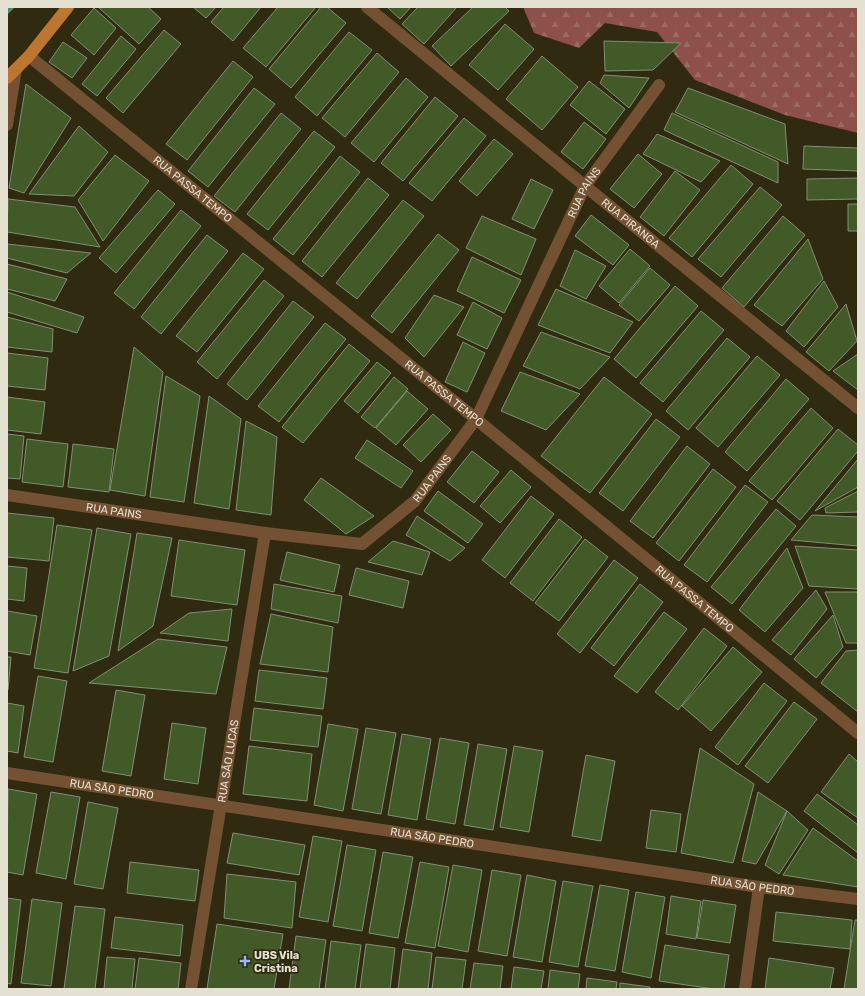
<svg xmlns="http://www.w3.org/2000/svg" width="865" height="996" viewBox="0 0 865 996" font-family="Rubik,sans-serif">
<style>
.forest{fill:url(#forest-firs)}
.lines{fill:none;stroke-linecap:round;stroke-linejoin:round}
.stream{stroke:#528770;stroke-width:6}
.building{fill:#415a27;stroke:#818f75}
.minor{stroke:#745133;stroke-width:12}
.major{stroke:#bc7630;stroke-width:12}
.poi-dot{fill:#9cb4fd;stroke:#302a11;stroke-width:1.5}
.labels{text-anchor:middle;stroke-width:3.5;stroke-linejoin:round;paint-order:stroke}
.street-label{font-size:11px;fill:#e4e1d2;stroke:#302a11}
.poi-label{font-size:11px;font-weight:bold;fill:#e4e1d2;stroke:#302a11;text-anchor:start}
</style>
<defs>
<pattern id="forest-firs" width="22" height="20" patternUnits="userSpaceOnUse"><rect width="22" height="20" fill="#8d504a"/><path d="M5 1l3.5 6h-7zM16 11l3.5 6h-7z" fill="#9d6963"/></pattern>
</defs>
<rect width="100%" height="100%" fill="#302a11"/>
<!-- forest -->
<path class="forest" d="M 523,7 L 858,7 L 858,133 L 785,115 L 695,80 L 657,32 L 605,23 L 579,48 L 534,33 Z"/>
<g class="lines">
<!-- stream -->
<path class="stream" d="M 7,11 L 11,7"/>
</g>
<!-- building -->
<path class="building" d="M 98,7 L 148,7 L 161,19 L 139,44 Z
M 193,7 L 216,7 L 206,18 Z
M 224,7 L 261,7 L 233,41 L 211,22 Z
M 278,7 L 316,7 L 266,67 L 243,48 Z
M 321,7 L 327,7 L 346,23 L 291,88 L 269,69 Z
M 387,7 L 411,7 L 400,19 Z
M 418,7 L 457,7 L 424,44 L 402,24 Z
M 473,7 L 505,7 L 509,11 L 451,66 L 432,46 Z
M 94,8 L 116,28 L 94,55 L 71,35 Z
M 505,24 L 534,49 L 498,90 L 469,65 Z
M 164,30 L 181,44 L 123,113 L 106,98 Z
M 349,32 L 372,50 L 317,116 L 295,97 Z
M 121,36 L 136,49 L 97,96 L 82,84 Z
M 604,41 L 681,43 L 653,70 L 605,71 Z
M 63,42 L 87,58 L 72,78 L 49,62 Z
M 377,53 L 399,72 L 345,137 L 322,118 Z
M 542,56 L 578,87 L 542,130 L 506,99 Z
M 233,61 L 253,77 L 187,160 L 166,144 Z
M 604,75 L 649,78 L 629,108 L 600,83 Z
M 406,78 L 428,97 L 374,162 L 351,143 Z
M 589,81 L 625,109 L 606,134 L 570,105 Z
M 26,84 L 71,118 L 24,193 L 9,188 Z
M 254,88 L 275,104 L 208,187 L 188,171 Z
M 688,88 L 785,124 L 788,164 L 675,112 Z
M 435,97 L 458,116 L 403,181 L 381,163 Z
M 281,113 L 301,129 L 235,212 L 214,196 Z
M 672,113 L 778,162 L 778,183 L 664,130 Z
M 464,118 L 486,136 L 432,201 L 409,183 Z
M 584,122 L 606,139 L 583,169 L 561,152 Z
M 79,126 L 108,152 L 74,196 L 29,194 Z
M 314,131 L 335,147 L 268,230 L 247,214 Z
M 657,134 L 720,161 L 701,182 L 643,154 Z
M 494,139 L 513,154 L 477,196 L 459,181 Z
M 804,146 L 858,148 L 858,171 L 803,169 Z
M 638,154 L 662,174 L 634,208 L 610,189 Z
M 115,155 L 149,181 L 103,241 L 78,200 Z
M 340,156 L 360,172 L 293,255 L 273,239 Z
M 731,165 L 753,184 L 692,257 L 669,238 Z
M 675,171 L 700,190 L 664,236 L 640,217 Z
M 368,178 L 389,195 L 322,277 L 302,261 Z
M 858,178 L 858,199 L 807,200 L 807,179 Z
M 531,179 L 553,190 L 534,229 L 512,219 Z
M 760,187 L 782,205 L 721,277 L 698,259 Z
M 158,190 L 175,204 L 116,273 L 99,258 Z
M 8,199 L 75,207 L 100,247 L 7,232 Z
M 403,200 L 424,216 L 357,299 L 336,283 Z
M 848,204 L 858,204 L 858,231 L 848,231 Z
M 181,210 L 201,226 L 134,309 L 114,293 Z
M 591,215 L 629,245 L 613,265 L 575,236 Z
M 482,216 L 536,239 L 521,275 L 466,248 Z
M 783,216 L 805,235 L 744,307 L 722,288 Z
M 438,234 L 459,250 L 392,333 L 371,316 Z
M 207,235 L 228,251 L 161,334 L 141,317 Z
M 808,239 L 823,279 L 782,326 L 754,305 Z
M 7,244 L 91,253 L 67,273 L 7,258 Z
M 630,249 L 650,266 L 619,303 L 599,286 Z
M 575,250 L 606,266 L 586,299 L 560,286 Z
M 243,253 L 264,269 L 197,352 L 176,336 Z
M 472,257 L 521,280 L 504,313 L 457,291 Z
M 7,264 L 67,279 L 55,301 L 7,289 Z
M 650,268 L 670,285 L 639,321 L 619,305 Z
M 264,280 L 284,296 L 217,379 L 197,362 Z
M 824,281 L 838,307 L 804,347 L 786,331 Z
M 675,286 L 698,306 L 636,378 L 614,359 Z
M 556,289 L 633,322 L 610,353 L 538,325 Z
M 7,292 L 84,317 L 77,333 L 7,312 Z
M 434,295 L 464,307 L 424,357 L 405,338 Z
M 293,301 L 314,317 L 247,400 L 227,384 Z
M 473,302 L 502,318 L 487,349 L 457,335 Z
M 846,304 L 857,341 L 829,371 L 806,352 Z
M 701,311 L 724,330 L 663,402 L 640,383 Z
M 7,317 L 53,329 L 52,352 L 7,347 Z
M 325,323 L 346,339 L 279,422 L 258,406 Z
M 541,332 L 610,357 L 580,389 L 523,366 Z
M 727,338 L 750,357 L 688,430 L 666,411 Z
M 463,342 L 485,353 L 467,392 L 445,382 Z
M 349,344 L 370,361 L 303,443 L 282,427 Z
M 134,347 L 163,372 L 145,496 L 110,490 Z
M 7,353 L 48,358 L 45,390 L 7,386 Z
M 858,354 L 858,390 L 833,371 Z
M 757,356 L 780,375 L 718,447 L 696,428 Z
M 377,362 L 391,373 L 358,413 L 344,401 Z
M 520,372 L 580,394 L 546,430 L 501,411 Z
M 166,376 L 200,396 L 184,502 L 150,497 Z
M 394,377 L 408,389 L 375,428 L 361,417 Z
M 604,377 L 652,414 L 590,493 L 541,456 Z
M 786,379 L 809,399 L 747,471 L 725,452 Z
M 407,391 L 428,409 L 396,445 L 376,428 Z
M 209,396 L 241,419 L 229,509 L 194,503 Z
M 7,397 L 45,402 L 41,434 L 7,430 Z
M 811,408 L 833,428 L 772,500 L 749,481 Z
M 433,414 L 451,430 L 421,462 L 403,445 Z
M 656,419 L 680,437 L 623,511 L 599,493 Z
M 246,421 L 277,437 L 271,515 L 236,510 Z
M 838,429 L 858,445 L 858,451 L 800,520 L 777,501 Z
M 7,434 L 24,436 L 20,479 L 7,478 Z
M 27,439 L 68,444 L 63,487 L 22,482 Z
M 367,440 L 413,471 L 401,488 L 355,458 Z
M 73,444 L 114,449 L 109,492 L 68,487 Z
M 687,446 L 710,464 L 653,538 L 630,521 Z
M 472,451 L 499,472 L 474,503 L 447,482 Z
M 858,459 L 858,487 L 815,511 Z
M 713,469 L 736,487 L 679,561 L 656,543 Z
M 511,470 L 531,487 L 500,523 L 480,506 Z
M 321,478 L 374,516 L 346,534 L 304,500 Z
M 745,485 L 768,502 L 707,582 L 684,565 Z
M 438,491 L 483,524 L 468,543 L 424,511 Z
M 858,491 L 858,512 L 826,513 L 825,508 Z
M 531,496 L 554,514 L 505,578 L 482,560 Z
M 776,509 L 796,526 L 732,604 L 711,587 Z
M 7,513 L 54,518 L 49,561 L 7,557 Z
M 812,515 L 858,517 L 858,546 L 791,540 Z
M 417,516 L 465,548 L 450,561 L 406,535 Z
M 559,519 L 582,537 L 533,601 L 510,583 Z
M 57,525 L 92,530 L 68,673 L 34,668 Z
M 97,528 L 131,534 L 109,656 L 73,671 Z
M 137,533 L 172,538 L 153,626 L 118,651 Z
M 585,539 L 608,557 L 559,621 L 535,603 Z
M 179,540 L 245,550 L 237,605 L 171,596 Z
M 393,541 L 430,552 L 422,575 L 368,562 Z
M 795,546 L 858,550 L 858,589 L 809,586 Z
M 787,548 L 803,588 L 765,632 L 739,610 Z
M 287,552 L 340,565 L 334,592 L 280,580 Z
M 614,560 L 638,578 L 580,653 L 557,634 Z
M 7,566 L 27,568 L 24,601 L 7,599 Z
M 356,568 L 409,581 L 403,608 L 349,595 Z
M 274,584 L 342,596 L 338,623 L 271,609 Z
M 640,584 L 663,602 L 614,666 L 591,648 Z
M 816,590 L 827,609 L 791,655 L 772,640 Z
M 825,592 L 858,592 L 858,643 L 846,643 Z
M 232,609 L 228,641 L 160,633 L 189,613 Z
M 7,611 L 37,616 L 30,655 L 7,651 Z
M 664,612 L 687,629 L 637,693 L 614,676 Z
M 271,614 L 333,627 L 328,672 L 260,664 Z
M 833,615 L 843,647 L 816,678 L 794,659 Z
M 704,628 L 727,646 L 678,710 L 655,692 Z
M 158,639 L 227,647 L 216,694 L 89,683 Z
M 733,647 L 762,672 L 711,731 L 682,706 Z
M 858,650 L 858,712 L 821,683 L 846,651 Z
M 7,657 L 11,657 L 8,690 L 7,689 Z
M 259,670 L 327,678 L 323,709 L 255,701 Z
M 38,676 L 67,681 L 53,762 L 24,757 Z
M 764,683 L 787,701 L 738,765 L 715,747 Z
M 116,690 L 145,695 L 131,776 L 102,771 Z
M 794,702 L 817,719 L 768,783 L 745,766 Z
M 7,703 L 24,706 L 18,753 L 7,751 Z
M 254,708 L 322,716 L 318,747 L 250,740 Z
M 172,723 L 206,728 L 198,784 L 164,779 Z
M 328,724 L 358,729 L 343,811 L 314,805 Z
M 366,728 L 396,733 L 381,814 L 352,809 Z
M 402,734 L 431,739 L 417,820 L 388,815 Z
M 440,738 L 469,743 L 455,824 L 426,819 Z
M 478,744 L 507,749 L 493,830 L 464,825 Z
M 249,746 L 312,754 L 307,801 L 243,794 Z
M 514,746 L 543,751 L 529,832 L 500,827 Z
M 700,748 L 754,784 L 733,863 L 681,853 Z
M 849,754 L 858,762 L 858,818 L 821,792 Z
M 586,755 L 615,761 L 601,841 L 572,836 Z
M 8,789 L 37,794 L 23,875 L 7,872 Z
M 51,792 L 80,797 L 66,879 L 36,873 Z
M 758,792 L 787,811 L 756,864 L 742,861 Z
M 817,794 L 858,825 L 858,853 L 804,811 Z
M 88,802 L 118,808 L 103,889 L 74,884 Z
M 651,810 L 681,814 L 676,852 L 646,848 Z
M 787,811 L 808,830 L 779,874 L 765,865 Z
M 813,828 L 858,861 L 858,887 L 783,875 Z
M 233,833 L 305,845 L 299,875 L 227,863 Z
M 313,836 L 342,841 L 328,922 L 299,917 Z
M 347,845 L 376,850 L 362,931 L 333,926 Z
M 383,852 L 413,857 L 398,938 L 369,933 Z
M 130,862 L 199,870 L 195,901 L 127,893 Z
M 420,862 L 449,867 L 435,948 L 405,943 Z
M 453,865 L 482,870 L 468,952 L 438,946 Z
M 492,870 L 521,875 L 507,956 L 478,951 Z
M 227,874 L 296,882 L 292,928 L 224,918 Z
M 527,875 L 556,881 L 542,962 L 513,957 Z
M 563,881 L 593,886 L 578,967 L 549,962 Z
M 600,885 L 629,890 L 615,971 L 585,966 Z
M 636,892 L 665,897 L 651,978 L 622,972 Z
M 671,896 L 701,901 L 696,939 L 666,934 Z
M 7,898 L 21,900 L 11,984 L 7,983 Z
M 32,899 L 62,903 L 51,986 L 21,983 Z
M 703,900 L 736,905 L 730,943 L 697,938 Z
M 75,906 L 105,909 L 95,989 L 64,989 Z
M 776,912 L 852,920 L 850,949 L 773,941 Z
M 115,917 L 183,925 L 180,956 L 111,948 Z
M 855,920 L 858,920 L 858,989 L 844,989 Z
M 217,924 L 283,934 L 274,989 L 207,989 Z
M 296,936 L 326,940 L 319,989 L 289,989 Z
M 331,941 L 361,945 L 355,989 L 325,989 Z
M 366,944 L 395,948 L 390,989 L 360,989 Z
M 665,945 L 729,955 L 724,989 L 714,989 L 659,981 Z
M 403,949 L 432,953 L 428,989 L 398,989 Z
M 107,957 L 135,959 L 132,989 L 104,989 Z
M 436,957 L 466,960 L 462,989 L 432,989 Z
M 139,958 L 181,963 L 178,989 L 135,989 Z
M 769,958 L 834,968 L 830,989 L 765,989 Z
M 474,963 L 503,966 L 500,989 L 470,989 Z
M 514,967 L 544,971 L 541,989 L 511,989 Z
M 550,970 L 580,974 L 578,989 L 548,989 Z
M 587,978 L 617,982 L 616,989 L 586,989 Z
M 620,983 L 650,987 L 650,989 L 620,989 Z"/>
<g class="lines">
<!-- minor -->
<g class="minor">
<path id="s1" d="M 367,7 L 585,186 L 858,408"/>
<path id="s2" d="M 29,56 L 476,419 L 858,733"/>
<path d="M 7,125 L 16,69"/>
<path id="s3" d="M 7,495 L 265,533 L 362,544 L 415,501 L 476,419 L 585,186 L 659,85"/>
<path id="s4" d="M 7,773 L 759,887 L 858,899"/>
<path id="s5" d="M 191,989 L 265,533"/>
<path d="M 745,989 L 759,887"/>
</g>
<!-- major -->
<path class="major" d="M 7,78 L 29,56 L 68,7"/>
</g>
<!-- markers -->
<path class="poi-dot" d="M243 955h4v4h4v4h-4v4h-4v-4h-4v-4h4z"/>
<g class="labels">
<!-- street labels -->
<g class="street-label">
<text dy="4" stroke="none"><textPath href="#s2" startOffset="211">RUA PASSA TEMPO</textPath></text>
<text dy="4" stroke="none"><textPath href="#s3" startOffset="780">RUA PAINS</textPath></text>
<text dy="4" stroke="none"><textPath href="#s1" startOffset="341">RUA PIRANGA</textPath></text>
<text dy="4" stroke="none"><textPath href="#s2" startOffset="535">RUA PASSA TEMPO</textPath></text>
<text dy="4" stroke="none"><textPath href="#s3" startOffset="455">RUA PAINS</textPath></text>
<text dy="4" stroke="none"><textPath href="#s3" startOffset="108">RUA PAINS</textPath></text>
<text dy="4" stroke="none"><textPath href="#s2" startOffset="859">RUA PASSA TEMPO</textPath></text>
<text dy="4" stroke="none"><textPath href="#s5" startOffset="231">RUA SÃO LUCAS</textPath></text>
<text dy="4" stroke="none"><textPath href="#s4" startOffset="106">RUA SÃO PEDRO</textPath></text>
<text dy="4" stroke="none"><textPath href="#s4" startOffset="430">RUA SÃO PEDRO</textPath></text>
<text dy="4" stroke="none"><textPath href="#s4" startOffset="754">RUA SÃO PEDRO</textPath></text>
</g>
<!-- poi labels -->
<g class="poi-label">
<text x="254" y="959">UBS Vila<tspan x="254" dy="13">Cristina</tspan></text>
</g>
</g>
<!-- border -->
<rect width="865" height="996" fill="none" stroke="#e4e1d2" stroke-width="16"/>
</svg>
